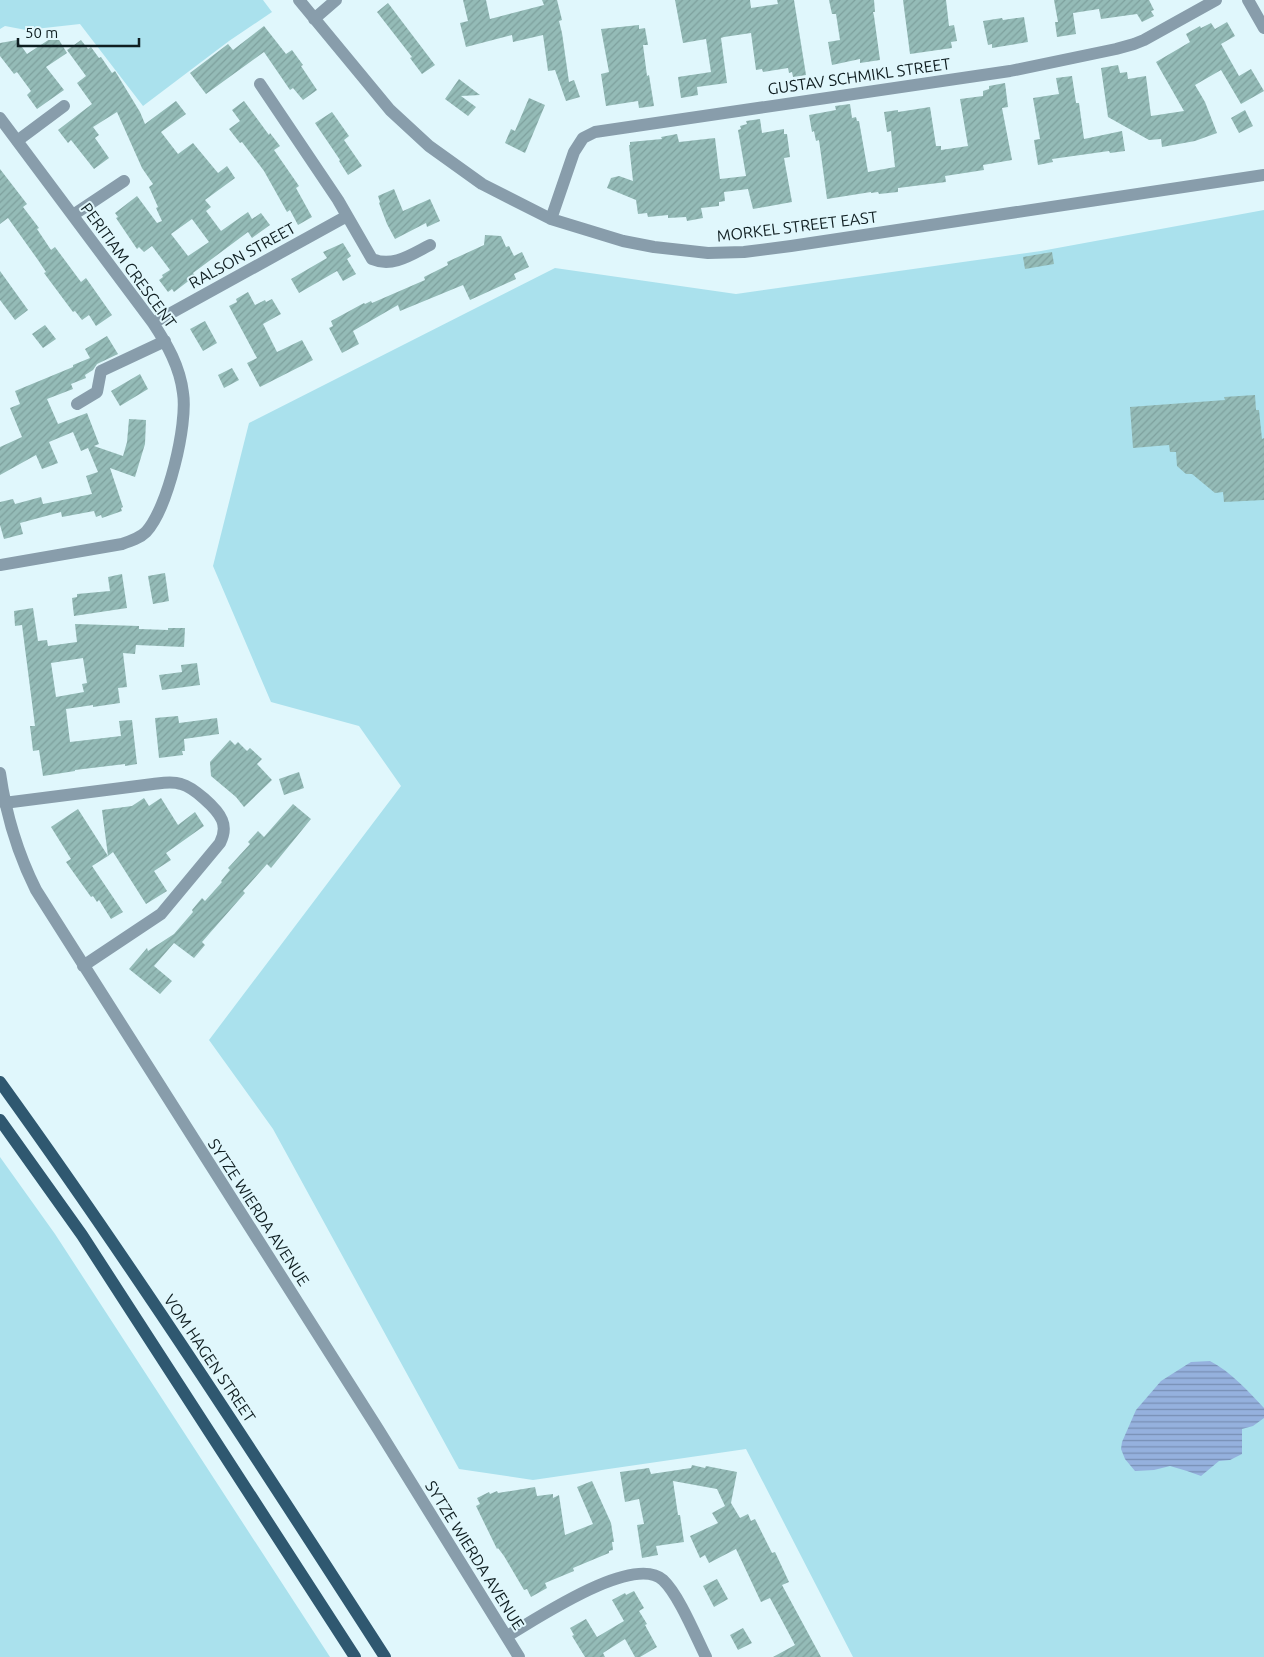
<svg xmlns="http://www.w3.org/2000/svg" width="1264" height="1657" viewBox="0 0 1264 1657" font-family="Ubuntu,sans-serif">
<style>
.green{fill:#aae1ed}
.water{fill:url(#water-rules)}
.building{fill:url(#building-hatch);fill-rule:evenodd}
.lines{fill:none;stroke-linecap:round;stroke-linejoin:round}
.street{stroke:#889dab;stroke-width:12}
.primary{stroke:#2f5870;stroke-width:12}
.labels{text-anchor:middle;stroke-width:4;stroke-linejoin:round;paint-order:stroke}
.street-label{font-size:16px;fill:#0f1e21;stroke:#e0f7fc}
</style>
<defs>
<pattern id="water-rules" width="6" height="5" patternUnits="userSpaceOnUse" patternTransform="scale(1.25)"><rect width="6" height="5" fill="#95b1de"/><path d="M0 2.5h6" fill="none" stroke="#788fb4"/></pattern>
<pattern id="building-hatch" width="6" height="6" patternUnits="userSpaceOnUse" patternTransform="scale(1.25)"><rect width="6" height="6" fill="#94bbb7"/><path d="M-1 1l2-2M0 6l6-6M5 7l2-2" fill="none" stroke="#7ea09d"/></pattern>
</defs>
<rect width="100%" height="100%" fill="#e0f7fc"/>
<!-- green -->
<path class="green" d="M 0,0 L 263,0 L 272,12 L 229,41 L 143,106 L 80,24 L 26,30 L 5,26 L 0,29 Z
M 1264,210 L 1264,1657 L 853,1657 L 746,1449 L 533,1480 L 459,1469 L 273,1129 L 209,1040 L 401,786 L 359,726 L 271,702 L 213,566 L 249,423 L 555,268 L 736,294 L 1041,251 Z
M 0,1157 L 55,1234 L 330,1657 L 0,1657 Z"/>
<!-- water -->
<path class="water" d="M 1210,1361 C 1231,1372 1248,1391 1264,1408 L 1264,1418 L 1253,1426 L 1242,1429 L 1242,1454 L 1230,1460 L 1219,1461 L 1201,1476 L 1187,1471 L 1170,1466 L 1154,1470 L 1135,1471 L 1125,1459 L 1121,1449 L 1122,1442 L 1136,1410 L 1161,1381 L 1191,1362 Z"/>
<!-- building -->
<path class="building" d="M 463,0 L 486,0 L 490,19 L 544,5 L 542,0 L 557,0 L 562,20 L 559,21 L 562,33 L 569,82 L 574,80 L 580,97 L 566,101 L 555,70 L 548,71 L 543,35 L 513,42 L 512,35 L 466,47 L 460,23 L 468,21 Z
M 675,0 L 750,0 L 751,8 L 778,4 L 777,0 L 794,0 L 806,75 L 793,77 L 792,72 L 789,73 L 788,68 L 763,72 L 762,69 L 756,70 L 751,33 L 724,37 L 721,38 L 727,83 L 697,87 L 698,95 L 681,98 L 678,77 L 711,72 L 706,39 L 683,43 Z
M 829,0 L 874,0 L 875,12 L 873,12 L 874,16 L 880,60 L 860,63 L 860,59 L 832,65 L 828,42 L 840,40 L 836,14 L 832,14 Z
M 903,0 L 946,0 L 949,26 L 954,25 L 957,41 L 951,42 L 952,48 L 910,54 Z
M 1054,0 L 1149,0 L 1154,10 L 1151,11 L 1154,16 L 1142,22 L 1137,14 L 1101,19 L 1099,9 L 1073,13 L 1076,34 L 1057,37 L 1055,22 L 1058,22 Z
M 388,3 L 435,65 L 422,74 L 410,58 L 412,57 L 377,12 Z
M 1024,17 L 1028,42 L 992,48 L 992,44 L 988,45 L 983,21 L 1002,18 L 1003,20 Z
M 1227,22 L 1235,36 L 1221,44 L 1239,76 L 1251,69 L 1264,91 L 1241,104 L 1221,70 L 1195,85 L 1205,102 L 1217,133 L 1195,141 L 1162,147 L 1161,139 L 1149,140 L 1108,117 L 1101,68 L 1118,65 L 1120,73 L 1127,72 L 1128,79 L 1146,76 L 1151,116 L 1184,111 L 1156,62 L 1190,42 L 1186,34 L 1200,26 L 1201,28 L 1211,23 L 1215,29 Z
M 639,25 L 639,29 L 645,28 L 648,45 L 643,45 L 647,76 L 649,75 L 654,106 L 639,108 L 638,101 L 606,106 L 601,74 L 609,72 L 601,29 Z
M 264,26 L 286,54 L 292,50 L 303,65 L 301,66 L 317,90 L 303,100 L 293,88 L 290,90 L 264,52 L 206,94 L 190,73 L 228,44 L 233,50 Z
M 56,35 L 67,53 L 46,67 L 64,90 L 37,109 L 27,95 L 31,91 L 17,72 L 14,74 L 0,56 L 0,43 L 17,40 L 27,54 Z
M 81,40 L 88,49 L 91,47 L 99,58 L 101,57 L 112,73 L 115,71 L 140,112 L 145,124 L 176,101 L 186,114 L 161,132 L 178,154 L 193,143 L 218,173 L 227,166 L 235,178 L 205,200 L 211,207 L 206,211 L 221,231 L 248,212 L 252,219 L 261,213 L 270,225 L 252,238 L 248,232 L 193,273 L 195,276 L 174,292 L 172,289 L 168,292 L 159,280 L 163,277 L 162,275 L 170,270 L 152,246 L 144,252 L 139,247 L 137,249 L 116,218 L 118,217 L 115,213 L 137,196 L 157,223 L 162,221 L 156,208 L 158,207 L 149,187 L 153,184 L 142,168 L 117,112 L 93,127 L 99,135 L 95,138 L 109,158 L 94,169 L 71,140 L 68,143 L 58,130 L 92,104 L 77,83 L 86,76 L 67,50 ZM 192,219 L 209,242 L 188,256 L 171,234 Z
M 1072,76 L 1076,103 L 1079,103 L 1084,139 L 1122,131 L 1125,151 L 1110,153 L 1109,151 L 1052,159 L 1053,162 L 1038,165 L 1034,140 L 1040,139 L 1033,98 L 1059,94 L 1056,78 Z
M 459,79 L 480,95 L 461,96 L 476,107 L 468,116 L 445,99 Z
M 1005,83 L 1008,107 L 1002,108 L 1012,160 L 983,165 L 984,170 L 945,176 L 946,182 L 898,188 L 898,192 L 879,194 L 878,192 L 871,193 L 871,192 L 827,199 L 819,140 L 816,141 L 814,131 L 812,132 L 809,115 L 836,110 L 835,106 L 850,104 L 852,118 L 856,117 L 857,121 L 859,121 L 868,172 L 895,167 L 891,131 L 887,132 L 884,112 L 898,110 L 898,112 L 930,107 L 936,146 L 941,146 L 941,150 L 968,146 L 960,99 L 983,96 L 983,91 L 989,89 L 989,86 Z
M 529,98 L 545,105 L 525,153 L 505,143 L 511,129 L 515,131 Z
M 244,101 L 269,135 L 270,133 L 280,146 L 274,150 L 299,186 L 296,188 L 312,217 L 298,225 L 290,210 L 287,212 L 264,171 L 242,142 L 240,143 L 229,129 L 240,121 L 232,110 Z
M 1245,110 L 1253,126 L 1239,133 L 1231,118 Z
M 332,112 L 349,136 L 344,140 L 362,166 L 348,175 L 339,161 L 340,160 L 315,123 Z
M 760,119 L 762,133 L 784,129 L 784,134 L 787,134 L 790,157 L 784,158 L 792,202 L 753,209 L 748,189 L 724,192 L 725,201 L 719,202 L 719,206 L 701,208 L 703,218 L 687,221 L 686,217 L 668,218 L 668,215 L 648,217 L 647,213 L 638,214 L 636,200 L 607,188 L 611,178 L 619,176 L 633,181 L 629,145 L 630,145 L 630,142 L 662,139 L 661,137 L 677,134 L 679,142 L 715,138 L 720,179 L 746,176 L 738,130 L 741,129 L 740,126 L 747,124 L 746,121 Z
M 0,169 L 27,204 L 23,207 L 39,228 L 37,229 L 51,250 L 55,247 L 81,282 L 86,278 L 112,315 L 96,326 L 89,315 L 82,320 L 75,311 L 73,312 L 44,273 L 46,272 L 38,260 L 8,218 L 0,224 Z
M 394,189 L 403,211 L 430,199 L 440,221 L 427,227 L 426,223 L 395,239 L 387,224 L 379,203 L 380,202 L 378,196 Z
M 485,235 L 501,236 L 506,247 L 509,246 L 514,256 L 522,252 L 529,267 L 514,274 L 516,279 L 470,300 L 463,285 L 400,311 L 398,305 L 353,331 L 359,344 L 342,353 L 329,328 L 333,326 L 331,321 L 364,303 L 365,304 L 371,301 L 372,303 L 425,280 L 424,277 L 448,265 L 447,262 L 484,245 Z
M 343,243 L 351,256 L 347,259 L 356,274 L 343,281 L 337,271 L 299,293 L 291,279 L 327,258 L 323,252 Z
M 1052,252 L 1054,264 L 1025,269 L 1023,257 Z
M 0,271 L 28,310 L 15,320 L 0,300 Z
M 248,292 L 255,305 L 265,300 L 266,302 L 272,299 L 281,314 L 263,324 L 277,352 L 302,340 L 313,360 L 260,387 L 247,363 L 257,358 L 229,306 L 237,302 L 236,299 Z
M 205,321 L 217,343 L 203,351 L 190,329 Z
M 45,325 L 56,339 L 43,348 L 32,334 Z
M 107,336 L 118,354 L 97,364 L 93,370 L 85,375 L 86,378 L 71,384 L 73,389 L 47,399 L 58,424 L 87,413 L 99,444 L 94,446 L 123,456 L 127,442 L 129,419 L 146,420 L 145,444 L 135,477 L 110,468 L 123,507 L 121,508 L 122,511 L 102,518 L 101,515 L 96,517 L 94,511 L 62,517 L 61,512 L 20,523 L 23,534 L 4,539 L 0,525 L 0,502 L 13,499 L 15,504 L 41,497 L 43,504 L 92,494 L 86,476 L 98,472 L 88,448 L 81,451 L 73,432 L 49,442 L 58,463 L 42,469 L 36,455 L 0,475 L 0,447 L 22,437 L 10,408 L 20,404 L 15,391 L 73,367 L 73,365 L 90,358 L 85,349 Z
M 232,368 L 239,380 L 224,388 L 218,375 Z
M 140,374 L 148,389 L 120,406 L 111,391 Z
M 1255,395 L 1256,410 L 1259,410 L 1262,439 L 1264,438 L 1264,500 L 1224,502 L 1223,492 L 1215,493 L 1192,474 L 1186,474 L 1177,466 L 1176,452 L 1170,452 L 1169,445 L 1133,448 L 1130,407 L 1225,400 L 1224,397 Z
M 165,573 L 169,601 L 153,604 L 148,576 Z
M 122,574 L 127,608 L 74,616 L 72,598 L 77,597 L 77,594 L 110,591 L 108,577 Z
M 33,608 L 38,641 L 47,640 L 48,646 L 77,642 L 75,624 L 139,626 L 139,629 L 168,630 L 168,628 L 185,628 L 184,647 L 136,645 L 135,654 L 123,653 L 127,687 L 118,688 L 120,703 L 93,707 L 93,705 L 66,709 L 70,742 L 121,736 L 119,721 L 132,720 L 137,764 L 125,766 L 125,764 L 75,770 L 75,771 L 43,776 L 39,750 L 33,751 L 30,726 L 35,726 L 22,625 L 15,626 L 14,611 ZM 83,658 L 87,683 L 82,684 L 84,692 L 56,697 L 51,663 Z
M 197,663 L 200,685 L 162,690 L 159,675 L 182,672 L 181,665 Z
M 178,716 L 179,723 L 217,718 L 219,734 L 184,739 L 185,751 L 182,751 L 183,755 L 159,758 L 155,718 Z
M 230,740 L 235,745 L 238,742 L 247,751 L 250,748 L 262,759 L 257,764 L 272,780 L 244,807 L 236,797 L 211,776 L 210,762 Z
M 299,772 L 304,788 L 284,795 L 279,779 Z
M 144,798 L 149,806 L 161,798 L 178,825 L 195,812 L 204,826 L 166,853 L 171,860 L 154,871 L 167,891 L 146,904 L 113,852 L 108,856 L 102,810 L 132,806 Z
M 293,804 L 311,819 L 271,868 L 267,864 L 243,891 L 245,893 L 202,942 L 205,945 L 194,958 L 174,943 L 154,966 L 172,981 L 160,994 L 129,969 L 147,948 L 148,951 L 174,934 L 193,912 L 192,910 L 202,898 L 205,901 L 222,882 L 221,881 L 230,870 L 228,868 L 250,844 L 248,842 L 258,831 L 264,837 Z
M 78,809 L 108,856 L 92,866 L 123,912 L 111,919 L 99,900 L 97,902 L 93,896 L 91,897 L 66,862 L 71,859 L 51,827 Z
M 692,1465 L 705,1468 L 706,1466 L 737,1472 L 731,1503 L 740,1518 L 748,1514 L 751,1521 L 755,1519 L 772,1553 L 775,1552 L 789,1582 L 782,1585 L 821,1657 L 773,1657 L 795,1645 L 770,1598 L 761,1602 L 736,1549 L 709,1563 L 705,1555 L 700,1558 L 690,1536 L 718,1523 L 712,1513 L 725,1506 L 717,1489 L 673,1481 L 678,1515 L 680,1515 L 684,1542 L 656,1546 L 658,1555 L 642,1558 L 637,1525 L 644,1524 L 639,1499 L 625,1502 L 620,1472 L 649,1468 L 651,1474 L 691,1468 Z
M 592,1481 L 611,1523 L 614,1542 L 612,1542 L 613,1550 L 609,1551 L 609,1553 L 573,1568 L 574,1571 L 545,1583 L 547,1588 L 531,1597 L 527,1589 L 524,1590 L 504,1556 L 498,1548 L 497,1549 L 476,1506 L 480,1504 L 477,1498 L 489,1492 L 490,1494 L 497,1491 L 498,1493 L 535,1487 L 537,1496 L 553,1494 L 553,1498 L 559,1495 L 565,1535 L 593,1524 L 577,1487 Z
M 717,1579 L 728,1599 L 714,1607 L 703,1586 Z
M 634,1591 L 644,1608 L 639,1611 L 647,1624 L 645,1625 L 657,1647 L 640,1657 L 635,1657 L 625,1639 L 603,1653 L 605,1657 L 585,1657 L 572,1636 L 574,1635 L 570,1628 L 586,1619 L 597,1637 L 624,1621 L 612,1600 L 625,1593 L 626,1595 Z
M 743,1628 L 752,1643 L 738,1650 L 730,1635 Z"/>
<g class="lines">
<!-- street -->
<path class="street" d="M 299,0 L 390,110 L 429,146 L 482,184 L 551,219 L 623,241 L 654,247 L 708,253 L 744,252 L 791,246 L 1264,175
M 1248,0 L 1264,28
M 314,19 L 336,0
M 260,84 L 338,200 L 372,259 C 393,268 412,254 430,245
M 0,118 L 153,323 C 167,344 180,367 183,393 C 188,424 168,508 146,532 C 140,538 131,541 122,544 L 0,565
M 17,141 L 64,106
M 73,215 L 124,181
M 551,219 L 574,152 L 583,138 L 595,132 L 1010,71 L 1116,49 L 1134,44 L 1144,40 L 1216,0
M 153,323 L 347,216
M 77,404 L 97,392 L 101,371 L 165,341
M 0,773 C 6,815 17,852 36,890 L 378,1429 L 519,1657
M 4,803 L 153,784 C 162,783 172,781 181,784 C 193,787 217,808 222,820 C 225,827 224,835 220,843 L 161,914 L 83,966
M 507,1636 C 535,1620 633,1553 663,1580 C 679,1595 696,1637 706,1657"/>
<!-- primary -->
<path class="primary" d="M 0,1082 C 135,1269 260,1463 385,1657
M 0,1120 L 82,1235 L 355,1657"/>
</g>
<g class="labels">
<!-- street labels -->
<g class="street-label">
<text transform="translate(859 76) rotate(-8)" y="6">GUSTAV SCHMIKL STREET</text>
<text transform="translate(797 226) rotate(-7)" y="6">MORKEL STREET EAST</text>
<text transform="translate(242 255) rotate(-29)" y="6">RALSON STREET</text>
<text transform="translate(129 265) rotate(54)" y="6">PERITIAM CRESCENT</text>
<text transform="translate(259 1212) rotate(57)" y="6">SYTZE WIERDA AVENUE</text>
<text transform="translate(210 1358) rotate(56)" y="6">VOM HAGEN STREET</text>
<text transform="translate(475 1555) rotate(58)" y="6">SYTZE WIERDA AVENUE</text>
</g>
</g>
<!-- scale -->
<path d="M18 38v8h121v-8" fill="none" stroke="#0f1e21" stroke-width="2.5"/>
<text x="25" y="38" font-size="15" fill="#0f1e21" stroke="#e0f7fc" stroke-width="4" paint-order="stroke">50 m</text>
</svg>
